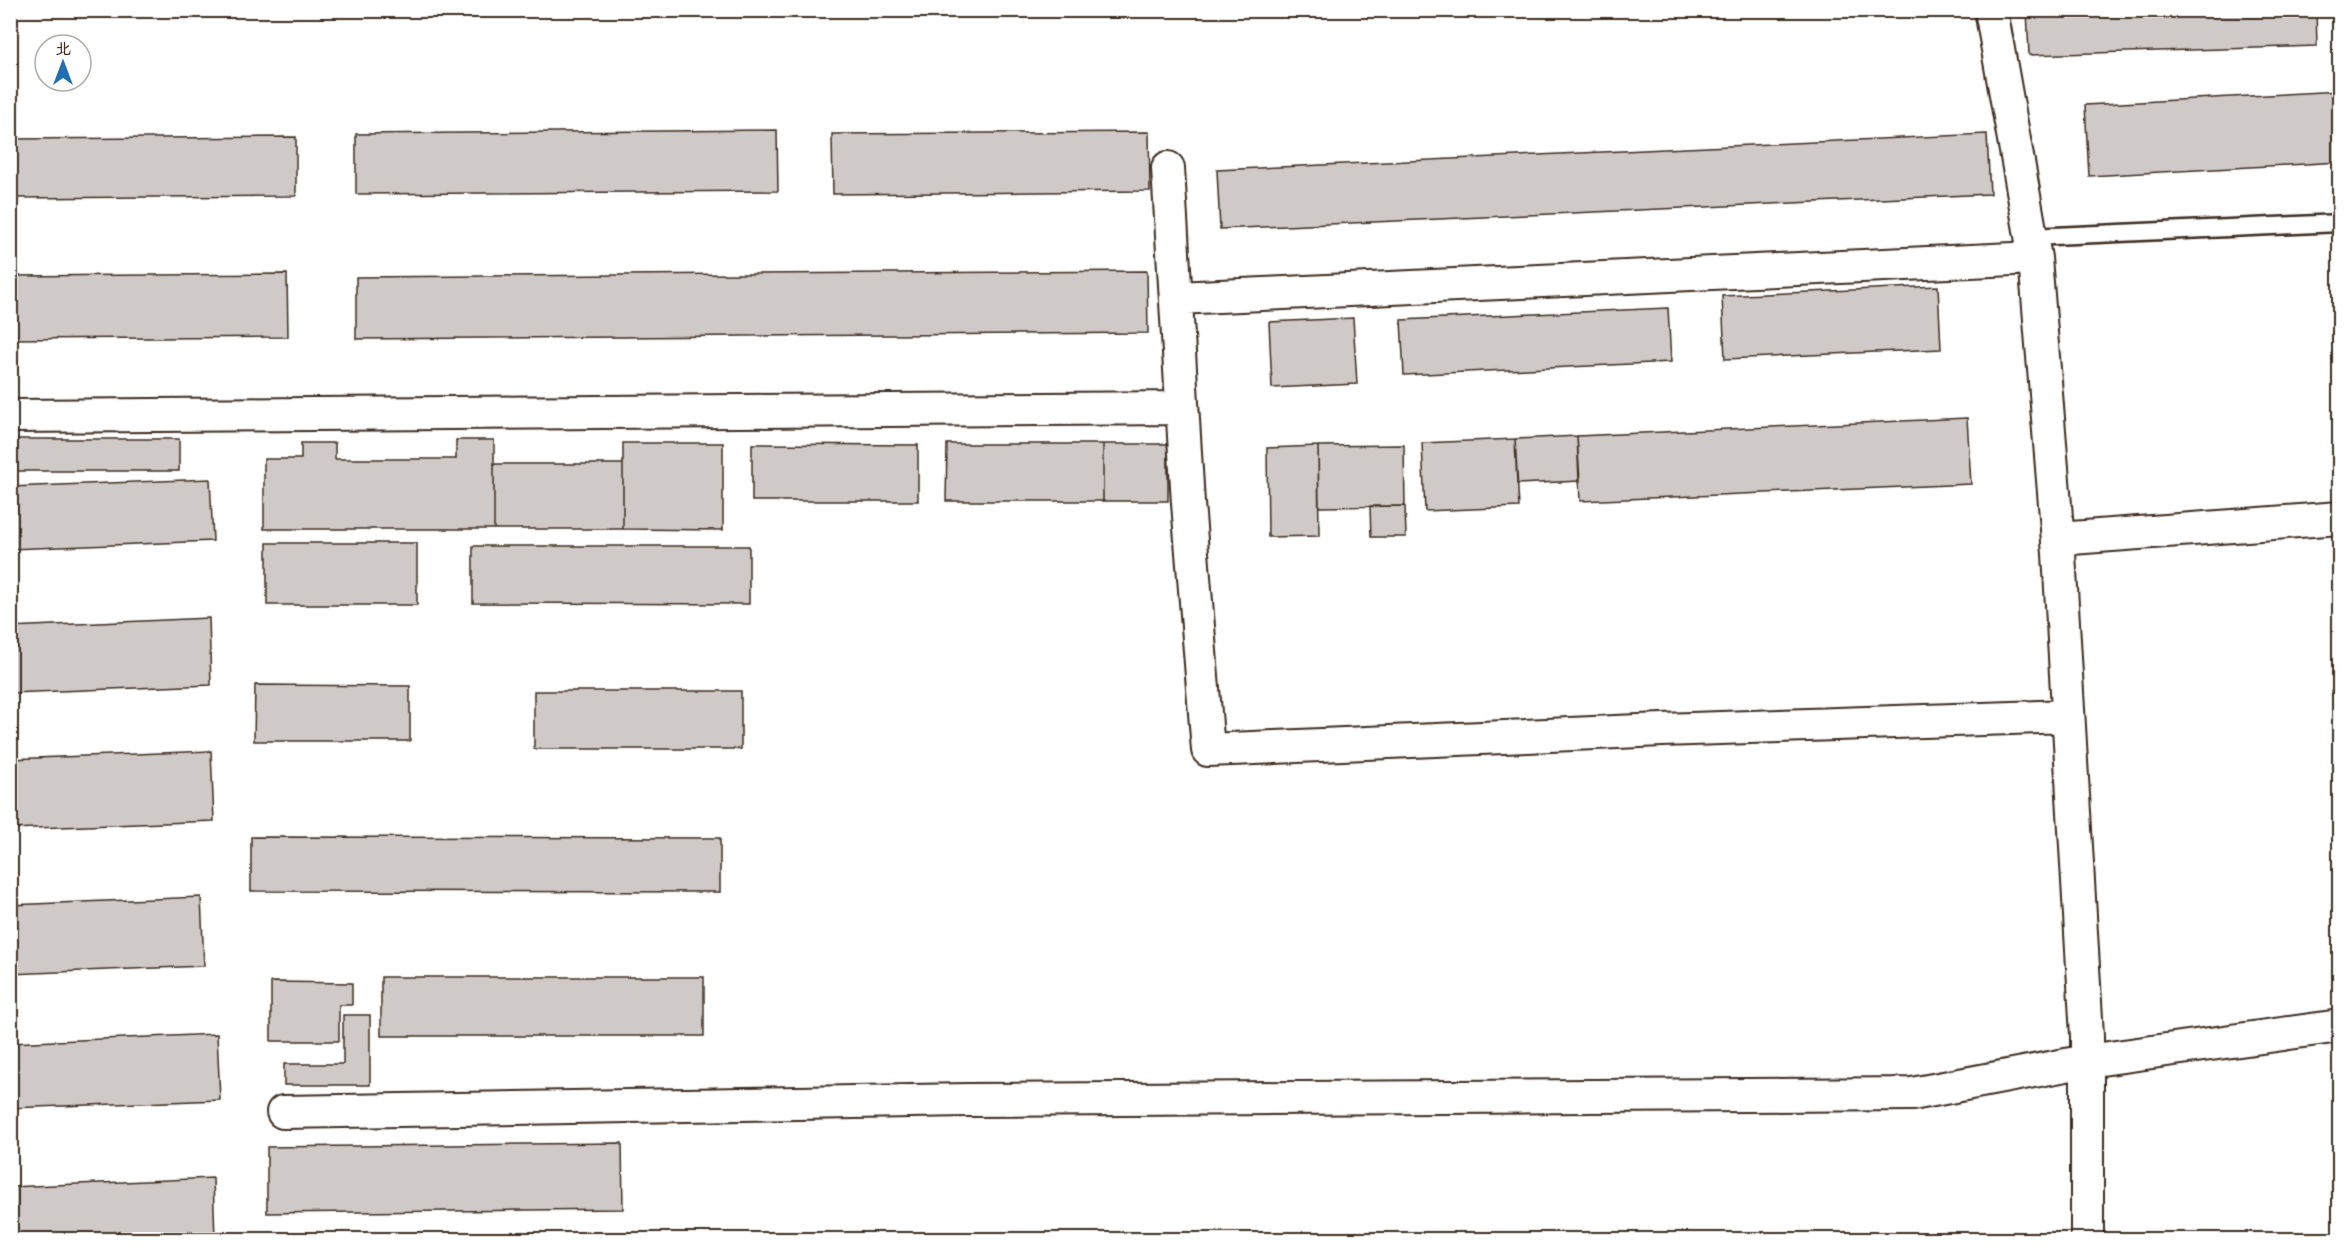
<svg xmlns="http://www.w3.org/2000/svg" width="2350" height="1250" viewBox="0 0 2350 1250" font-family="Delius,'LXGW WenKai TC',sans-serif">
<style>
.building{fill:#cfcac7;stroke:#3b2a1e;stroke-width:1.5}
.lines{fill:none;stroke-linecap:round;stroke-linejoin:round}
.lane-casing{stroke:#3b2a1e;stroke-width:21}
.street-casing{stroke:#3b2a1e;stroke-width:36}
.lane{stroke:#fff;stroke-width:16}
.street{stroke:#fff;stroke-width:32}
</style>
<rect width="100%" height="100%" fill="#fff"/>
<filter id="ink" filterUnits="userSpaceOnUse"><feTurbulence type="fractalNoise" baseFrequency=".0167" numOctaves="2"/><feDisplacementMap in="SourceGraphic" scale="12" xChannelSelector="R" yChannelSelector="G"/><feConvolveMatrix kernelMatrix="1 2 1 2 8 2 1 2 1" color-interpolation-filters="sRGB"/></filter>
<g filter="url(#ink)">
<!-- building -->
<path class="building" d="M 2027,10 L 2316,10 L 2317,46 L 2029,55 Z
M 2340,91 L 2340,162 L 2089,176 L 2085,105 Z
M 777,130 L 778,191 L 356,194 L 356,134 Z
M 1149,132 L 1150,191 L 833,194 L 832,134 Z
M 1987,134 L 1990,194 L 1220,229 L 1217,170 Z
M 296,137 L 296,196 L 10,198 L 10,139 Z
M 1147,271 L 1148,333 L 356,339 L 356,277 Z
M 287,274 L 288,337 L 10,339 L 10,276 Z
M 1938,286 L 1941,349 L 1725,359 L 1722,296 Z
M 1668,308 L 1671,362 L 1404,375 L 1401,320 Z
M 1353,318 L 1357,384 L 1272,388 L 1269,322 Z
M 1967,418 L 1971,484 L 1580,501 L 1577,436 Z
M 1577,436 L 1580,481 L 1517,484 L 1515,439 Z
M 10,439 L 179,439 L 179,471 L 10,471 Z
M 1515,439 L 1519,507 L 1425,511 L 1422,443 Z
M 456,440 L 494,440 L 494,529 L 264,529 L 264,459 L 301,459 L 301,443 L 335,443 L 335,459 L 456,459 Z
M 623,443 L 723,443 L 723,530 L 623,529 Z
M 752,444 L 918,445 L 918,501 L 752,501 Z
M 947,444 L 1103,444 L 1103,501 L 946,501 Z
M 1103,444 L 1168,444 L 1168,501 L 1103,501 Z
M 1404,445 L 1405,506 L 1319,507 L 1318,446 Z
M 1318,446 L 1319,536 L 1268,537 L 1267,448 Z
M 494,464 L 623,464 L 623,529 L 494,529 Z
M 210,479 L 213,541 L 10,549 L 10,487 Z
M 1370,506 L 1405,506 L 1406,537 L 1371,537 Z
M 267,543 L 417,543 L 417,605 L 267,605 Z
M 473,546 L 749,546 L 749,604 L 473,603 Z
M 209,618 L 211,685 L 10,693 L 10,627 Z
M 255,685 L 410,686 L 410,741 L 254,741 Z
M 534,691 L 741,691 L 741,749 L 534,749 Z
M 211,751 L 214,821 L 10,829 L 10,759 Z
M 251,837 L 720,838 L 720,892 L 251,891 Z
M 201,897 L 204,966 L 10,974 L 10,905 Z
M 381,977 L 704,977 L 704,1036 L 381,1036 Z
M 271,982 L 352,983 L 352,1005 L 339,1005 L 339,1041 L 271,1041 Z
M 343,1015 L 370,1015 L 370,1085 L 284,1085 L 284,1064 L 343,1064 Z
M 217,1034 L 220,1100 L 10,1108 L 10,1043 Z
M 622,1143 L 623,1209 L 267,1213 L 267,1147 Z
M 213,1178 L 215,1240 L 10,1240 L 10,1187 Z"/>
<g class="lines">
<defs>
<path id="lane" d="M 2031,237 L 2340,223"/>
<path id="street" d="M 1991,10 L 2035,258 L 2059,554 L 2087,1036 L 2087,1240
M 1168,168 L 1188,503 L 1208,750 L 1662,730 L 2068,716
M 1176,298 L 2035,258
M 10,416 L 1182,408
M 2058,539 L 2340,518
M 283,1112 L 968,1100 L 1912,1094 L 2087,1061 L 2340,1026"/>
</defs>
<!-- lane casing -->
<use href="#lane" class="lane-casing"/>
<!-- street casing -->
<use href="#street" class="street-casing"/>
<!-- lane -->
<use href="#lane" class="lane"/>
<!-- street -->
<use href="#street" class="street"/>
</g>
</g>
<!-- margin -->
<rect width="2350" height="1250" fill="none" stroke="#fff" stroke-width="36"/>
<rect x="18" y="18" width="2314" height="1214" fill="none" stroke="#3b2a1e" stroke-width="2" filter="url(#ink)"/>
<!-- north arrow -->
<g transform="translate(63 63)"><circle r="28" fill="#ffffff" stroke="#b1aaa5" stroke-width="1.5"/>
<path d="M0-4.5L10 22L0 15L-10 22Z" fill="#1f6fb2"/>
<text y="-9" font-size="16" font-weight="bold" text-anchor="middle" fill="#3b2a1e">北</text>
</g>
</svg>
